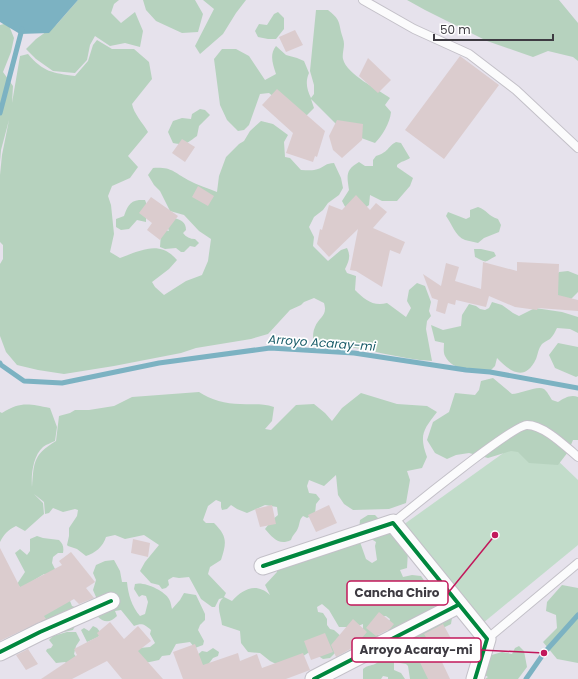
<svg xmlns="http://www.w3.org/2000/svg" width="578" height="679" viewBox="0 0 578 679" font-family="Poppins,sans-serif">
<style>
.green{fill:#c2dcca}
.forest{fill:#b6d2be}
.water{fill:#7cb2c2}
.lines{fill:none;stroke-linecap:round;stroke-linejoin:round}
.stream{stroke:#7cb2c2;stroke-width:5}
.building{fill:#dbccce}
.service-casing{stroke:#c3c0c8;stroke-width:10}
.minor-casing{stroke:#c3c0c8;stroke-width:19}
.service{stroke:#fbfbfc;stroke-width:8}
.minor{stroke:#fbfbfc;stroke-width:17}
.cycleway-casing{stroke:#fff;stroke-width:6}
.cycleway{stroke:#00873e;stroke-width:4}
.labels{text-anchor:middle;stroke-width:3.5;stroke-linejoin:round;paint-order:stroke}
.water-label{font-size:12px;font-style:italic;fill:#175a67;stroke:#fff}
.leader{fill:none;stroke:#c2185b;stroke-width:1.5}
.callout-dot{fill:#c2185b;stroke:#fff;stroke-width:1.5}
.callout{fill:#fff;stroke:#c2185b;stroke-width:1.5}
.callout-label{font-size:12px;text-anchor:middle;font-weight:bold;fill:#3e3b42}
</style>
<rect width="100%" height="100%" fill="#e6e2ec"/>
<!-- green -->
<path class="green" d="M 530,434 L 578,480 L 578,545 L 483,623 L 403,525 Z"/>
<!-- forest -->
<path class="forest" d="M 78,0 L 119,0 L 114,4 L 111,13 L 121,23 L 135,12 L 143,31 L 140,47 L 125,43 L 110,46 L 95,36 L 90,45 L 87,60 L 75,73 L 53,71 L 36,59 L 26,49 L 36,39 L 57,24 Z
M 143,0 L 195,0 L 203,14 L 198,32 L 182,33 L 156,21 L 146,10 Z
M 203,0 L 246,0 L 236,13 L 223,34 L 200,54 L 195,46 L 214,9 Z
M 407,0 L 559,0 L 578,23 L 578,61 L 573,57 L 548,51 L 533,57 L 487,41 L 425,10 Z
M 316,10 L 328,10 C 338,18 339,20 341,32 C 342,36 344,40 344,44 C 344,49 342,55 343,59 C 347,75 378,89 390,98 L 385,105 L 391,112 C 390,123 382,136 375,143 L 353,135 L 346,134 L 311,99 L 314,108 L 302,120 L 269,93 L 260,94 L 249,125 L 244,130 L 238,131 L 227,120 L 220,105 L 214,59 L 222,49 L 236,49 L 249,56 L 265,80 L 276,74 C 273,64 269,55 276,46 L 286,55 L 297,58 L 304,61 L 309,73 C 305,82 307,90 311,98 L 314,94 L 314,85 L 310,71 Z
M 278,12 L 284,18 L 284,29 L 276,39 L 268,39 L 258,37 L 255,31 L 259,24 L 267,25 L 274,14 Z
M 8,23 L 14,38 L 11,52 L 3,72 L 13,86 L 12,103 L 20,56 L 28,54 C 43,72 53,73 75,76 L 88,61 L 93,45 L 97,40 L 112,49 L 134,49 L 149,62 L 152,79 L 132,104 C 134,114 142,122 148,132 L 128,156 L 138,167 L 130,178 L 112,186 L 108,196 L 111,205 L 114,234 L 110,252 L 120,258 C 142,250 160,240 177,260 L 169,269 L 152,282 L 155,287 L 164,295 L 186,281 L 202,275 L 208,261 L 211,239 L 199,231 L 184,215 L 170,211 L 160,191 L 154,185 L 148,175 L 153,168 C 172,167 173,172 188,180 C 197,185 208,188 217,192 L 219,176 L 226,157 L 239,144 L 244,141 L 250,131 L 261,121 L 273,124 L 288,135 L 284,142 L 285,157 L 290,158 L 301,170 C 307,170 313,171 318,169 C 324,167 326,163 334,163 L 341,178 L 343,188 L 339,195 L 328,203 L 323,210 L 314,217 L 309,227 L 314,237 L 313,246 L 328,261 L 341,250 L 347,248 C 351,256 349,261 345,269 L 347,273 L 356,276 L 355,290 C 364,299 373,307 387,303 L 406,317 L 411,308 L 407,301 L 409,290 L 417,283 L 425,286 L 431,302 L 429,311 L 431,316 L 427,321 L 426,329 L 432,361 C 399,359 369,349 337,345 C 328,344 320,345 313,340 C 313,335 313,331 315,327 C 319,317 328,316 324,303 L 314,298 L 304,302 L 301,305 L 290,310 L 268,334 L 251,339 L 196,348 L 181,353 L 114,366 L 64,374 L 38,370 L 17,365 L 6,352 L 0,336 L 0,264 L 3,259 L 3,245 L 0,242 L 0,175 L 2,155 L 9,120 L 1,150 L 0,162 L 0,25 Z
M 200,109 L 205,110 L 210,115 L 199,126 L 197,136 C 187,143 186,146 173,143 L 168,132 L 173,121 L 182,118 L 191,119 L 192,114 Z
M 396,142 L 401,143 L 410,158 C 406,161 401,161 397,165 L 397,167 L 413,178 L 410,186 L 397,201 L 382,201 L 370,195 L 369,205 L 355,216 L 349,214 L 342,201 L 349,190 C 347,176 345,170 359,162 L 365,166 L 373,166 L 373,160 L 376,156 C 389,152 387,147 396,142 Z
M 139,200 L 145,200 L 148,208 L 146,214 L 146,222 L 137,220 L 129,229 L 121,230 L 116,227 L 116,219 L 124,216 C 127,208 129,201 139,200 Z
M 478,207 C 487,210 488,216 498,219 L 501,225 L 499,232 L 484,238 L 478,243 C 474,242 469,241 465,240 C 455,236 452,224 446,216 L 448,212 L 466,219 L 470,217 L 470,210 Z
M 174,218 C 181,220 186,222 186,230 L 183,233 C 186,237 190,239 195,239 L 199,243 L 195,247 L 190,246 L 184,252 L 181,252 L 176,248 L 165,249 L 160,247 L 161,233 L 165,230 L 169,231 L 167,225 Z
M 474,249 L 481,249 L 494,252 L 496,256 C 483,263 488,263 475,257 Z
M 568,271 L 578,275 L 578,292 L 569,301 L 556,300 L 551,280 L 559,272 Z
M 492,302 L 502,305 L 513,313 L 519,316 L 535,308 L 562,312 L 578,317 L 578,333 L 570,329 L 557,328 C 555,332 553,336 550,339 C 547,341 544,342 542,344 C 538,349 538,354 536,359 C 525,382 510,372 497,358 L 495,366 L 490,371 C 475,370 453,372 445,356 C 443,352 444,347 444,343 L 435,341 L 431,325 L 443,330 L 461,326 L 462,315 L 469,304 L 476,306 L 480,309 L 485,310 L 489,308 Z
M 558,343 L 578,347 L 578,376 L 576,377 L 555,368 L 549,355 Z
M 493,378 L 512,394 C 521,394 537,385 544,389 C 547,391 550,397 552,400 L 558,402 C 564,398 571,394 578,397 L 578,440 L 573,440 L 568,452 L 558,465 L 529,463 L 518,452 L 511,451 L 488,458 L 469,453 L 456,455 L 447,459 L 435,453 L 427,440 L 433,422 L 449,412 L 455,393 L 475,395 L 479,390 L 481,381 Z
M 199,392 C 211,400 226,404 240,404 C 252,405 262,403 274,407 L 272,421 L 265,429 L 271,430 L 296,405 L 314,404 L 325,413 L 332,421 L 342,408 L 361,393 L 397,404 L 427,406 L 437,412 C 423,430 419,435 427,457 L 422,468 L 407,471 L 410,480 L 406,503 L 389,509 L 353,510 L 344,504 L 338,495 L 336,475 L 324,486 L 309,480 L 307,486 L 309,493 L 316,494 L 320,499 L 316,504 L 315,514 L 307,518 L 303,516 C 299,520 300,523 298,528 C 296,533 293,534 291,540 C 279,546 273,538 265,529 L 272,520 L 278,515 L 277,507 L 265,505 L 247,513 L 237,509 L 231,505 L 227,509 L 222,510 L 221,507 L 221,502 L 216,500 L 208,506 L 203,520 L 206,523 L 214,523 C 227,536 227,542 221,560 L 210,567 L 208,574 L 226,593 L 224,597 L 232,601 C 243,589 256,582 270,595 L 265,585 L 277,572 L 277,564 L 360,542 L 366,559 L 372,563 L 377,560 L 375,546 L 376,542 L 359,531 L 360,520 L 368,515 L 375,515 L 381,521 L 393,529 L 408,551 L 407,568 L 400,570 L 403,577 L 412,575 L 421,576 L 436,598 L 437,604 L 446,607 L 452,618 L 451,624 L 439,630 L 423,648 L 420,637 L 408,641 L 394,637 L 387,628 L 390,619 L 386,616 L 375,617 L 378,635 L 386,641 C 384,650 381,656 374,662 L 366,662 L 355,645 L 363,633 L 363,624 L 355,627 L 339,627 L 329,610 L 322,604 L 317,607 L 318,612 L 323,613 L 327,619 L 327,625 L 330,629 L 334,630 L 343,638 L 342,646 L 330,658 L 323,659 L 311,651 L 297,660 L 278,665 L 270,661 L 260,653 L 248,652 L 241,643 L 240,631 L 222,625 C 221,615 215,605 223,598 L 219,599 L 215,607 L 212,607 L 201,599 L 189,577 L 179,578 L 173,577 L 168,580 L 169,585 L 166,588 L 162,589 L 159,585 L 151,583 L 140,571 L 145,562 L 159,545 L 144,535 L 125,539 L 115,535 L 106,537 C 103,547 95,553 86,556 L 77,549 L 68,546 L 67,545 L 69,536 L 69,528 L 77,516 L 78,510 L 75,509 L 63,512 L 53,508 L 49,513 L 45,514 L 44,502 L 34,494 L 43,503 L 44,514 L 25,531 L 16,526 C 8,530 4,534 0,542 L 0,412 L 2,413 C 21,401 29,404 50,408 L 57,427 L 55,441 C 51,443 47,444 43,447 C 33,456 31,474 32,487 C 34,462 33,455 56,441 L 59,416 L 70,413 L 75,410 L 89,410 L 114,406 L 132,397 Z
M 37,536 L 43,538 L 59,540 C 63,544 64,547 63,553 L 58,553 L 53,557 L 52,563 L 57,573 L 46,575 L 44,574 L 21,588 L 17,584 L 25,572 L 15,553 L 20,549 L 27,555 L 30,551 L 30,539 Z
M 114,560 L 120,571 L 122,582 L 127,582 C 128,594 132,607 140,616 L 145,614 L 148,602 L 146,596 L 142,595 L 139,597 L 134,589 L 135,584 C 144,581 165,591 169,599 C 171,602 171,606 172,609 L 180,600 L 184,593 L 196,595 L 205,614 L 205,620 L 200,625 L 198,630 L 204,641 L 203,645 L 195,648 L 190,642 L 176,644 L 170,655 L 162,656 L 159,660 L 145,663 L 131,653 L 140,648 L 150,647 L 155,643 L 150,634 L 151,630 C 144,624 142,623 134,626 L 121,610 L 115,611 L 117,616 C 110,623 104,623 97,616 L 96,597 L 93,590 L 96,580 L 93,573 L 96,565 L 105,561 Z
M 562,585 L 578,588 L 578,663 L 557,659 L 543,642 L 557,628 L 556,615 L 546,611 L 547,602 Z
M 68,596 L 72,606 L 86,611 L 73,622 L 75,626 L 73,630 L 55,634 L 41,624 L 41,616 Z
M 93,626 L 97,628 L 101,633 L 98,637 L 87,642 L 81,630 L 84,628 L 89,631 Z
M 67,632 L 76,632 L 80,640 L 76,646 L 74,654 L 77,658 L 69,665 L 65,662 L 56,663 L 46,651 L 47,649 L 51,648 L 53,645 L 49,640 L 53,636 Z
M 403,643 L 409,646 L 411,645 L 419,651 L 418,660 L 422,662 L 431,679 L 410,679 L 408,666 L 406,664 L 394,662 L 394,670 L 401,673 L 405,679 L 388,679 L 388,677 L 383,676 L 381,679 L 363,679 L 363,669 C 368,665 370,666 375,664 C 381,661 384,654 388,648 Z
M 519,646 L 524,651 L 527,667 L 518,679 L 485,679 L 488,677 L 480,672 L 488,656 L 502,652 L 512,654 L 515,648 Z
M 213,648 L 219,652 L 218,656 L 213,658 L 207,666 L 199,664 L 196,656 L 202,651 L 207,652 Z"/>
<!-- water -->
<path class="water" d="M 0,0 L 78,0 L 49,33 L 20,34 L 0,22 Z"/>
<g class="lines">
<!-- stream -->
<path class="stream" d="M 0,113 L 22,29
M 0,363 L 1,365 L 24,381 L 62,383 L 159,363 L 270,348 L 354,353 L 466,370 L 490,372 L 578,388
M 526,679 L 544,653 L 578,615"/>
</g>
<!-- building -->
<path class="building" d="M 295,30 L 303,45 L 286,52 L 279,37 Z
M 460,56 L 499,85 L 444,159 L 405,130 Z
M 368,58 L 391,80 L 378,93 L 359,76 Z
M 277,89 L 325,131 L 317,157 L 315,156 L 313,162 L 286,153 L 293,133 L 262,105 Z
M 337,120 L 363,124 L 362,140 L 342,158 L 333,150 L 329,136 Z
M 182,139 L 195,147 L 185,162 L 172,153 Z
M 198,186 L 214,196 L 208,206 L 192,197 Z
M 356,195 L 370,210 L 376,203 L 387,212 L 373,228 L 405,242 L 400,254 L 390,250 L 382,287 L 356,271 L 350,270 L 358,229 L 329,257 L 317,244 L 320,229 L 322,230 L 329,205 L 342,210 Z
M 151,197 L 178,216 L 160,240 L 147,230 L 152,223 L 139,213 Z
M 483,262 L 517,271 L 517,262 L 559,264 L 558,295 L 578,300 L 578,311 L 538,308 L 537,310 L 515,307 L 489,296 L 486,307 L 456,300 L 455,305 L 448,303 L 445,314 L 436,311 L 438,300 L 432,298 L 423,274 L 441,286 L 446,263 L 459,267 L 455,281 L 481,289 Z
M 272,505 L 276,524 L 260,527 L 255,509 Z
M 329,505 L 337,523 L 316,532 L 308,515 Z
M 133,539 L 150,543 L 148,557 L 131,553 Z
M 0,548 L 20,587 L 62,565 L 59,561 L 71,552 L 95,582 L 86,588 L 94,598 L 79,604 L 74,599 L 44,616 L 46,619 L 0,641 Z
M 379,612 L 394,624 L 390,629 L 376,636 L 366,628 Z
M 353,619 L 367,632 L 354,647 L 336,657 L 331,645 Z
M 110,622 L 124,639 L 138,626 L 151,641 L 138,651 L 163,679 L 122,679 L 107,661 L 72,679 L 41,679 L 77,655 L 74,649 L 99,636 L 97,633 Z
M 443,624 L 459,653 L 442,662 L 450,679 L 428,679 L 412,646 L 427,639 L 424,634 Z
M 325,633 L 333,652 L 311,660 L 304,641 Z
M 195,644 L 203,665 L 238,653 L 240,661 L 257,654 L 262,668 L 303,653 L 310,670 L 286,679 L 183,679 L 173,652 Z
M 28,649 L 38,664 L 26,670 L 16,655 Z"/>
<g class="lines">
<defs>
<path id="service" d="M 363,0 L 414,29 L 469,54 L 516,90 L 578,148
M 393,523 C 410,509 513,425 527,425 C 544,425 566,447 578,457
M 487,639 L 578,563"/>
<path id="minor" d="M 263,566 L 393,523 L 487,639 L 475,679
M 0,652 L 40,632 L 111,601
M 314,679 L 458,605"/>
</defs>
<!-- service casing -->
<use href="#service" class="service-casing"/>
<!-- minor casing -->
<use href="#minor" class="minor-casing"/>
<!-- service -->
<use href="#service" class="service"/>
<!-- minor -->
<use href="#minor" class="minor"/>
<defs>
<path id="cycleway" d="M 263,566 L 393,523 L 487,639 L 475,679
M 0,652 L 40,632 L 111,601
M 314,679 L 458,605"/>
</defs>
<!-- cycleway casing -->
<use href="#cycleway" class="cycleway-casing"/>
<!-- cycleway -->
<use href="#cycleway" class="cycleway"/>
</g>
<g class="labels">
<!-- water labels -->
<g class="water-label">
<text transform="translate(322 343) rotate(4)" y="4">Arroyo Acaray-mi</text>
</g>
</g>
<!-- callouts -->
<path class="leader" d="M495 535L448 593M544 653L481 650"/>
<g class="callout-dot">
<circle cx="495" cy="535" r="4"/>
<circle cx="544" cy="653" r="4"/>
</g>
<g class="callout">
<rect x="347" y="581" width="101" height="24" rx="4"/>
<rect x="352" y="638" width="129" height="24" rx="4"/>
</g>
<g class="callout-label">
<text x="397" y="597">Cancha Chiro</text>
<text x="416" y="654">Arroyo Acaray-mi</text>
</g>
<!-- scale -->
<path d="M434 34v6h119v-6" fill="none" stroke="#3e3b42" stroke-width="2"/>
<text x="440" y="34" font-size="12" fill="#3e3b42" stroke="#ffffff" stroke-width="3" paint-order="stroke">50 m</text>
</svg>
